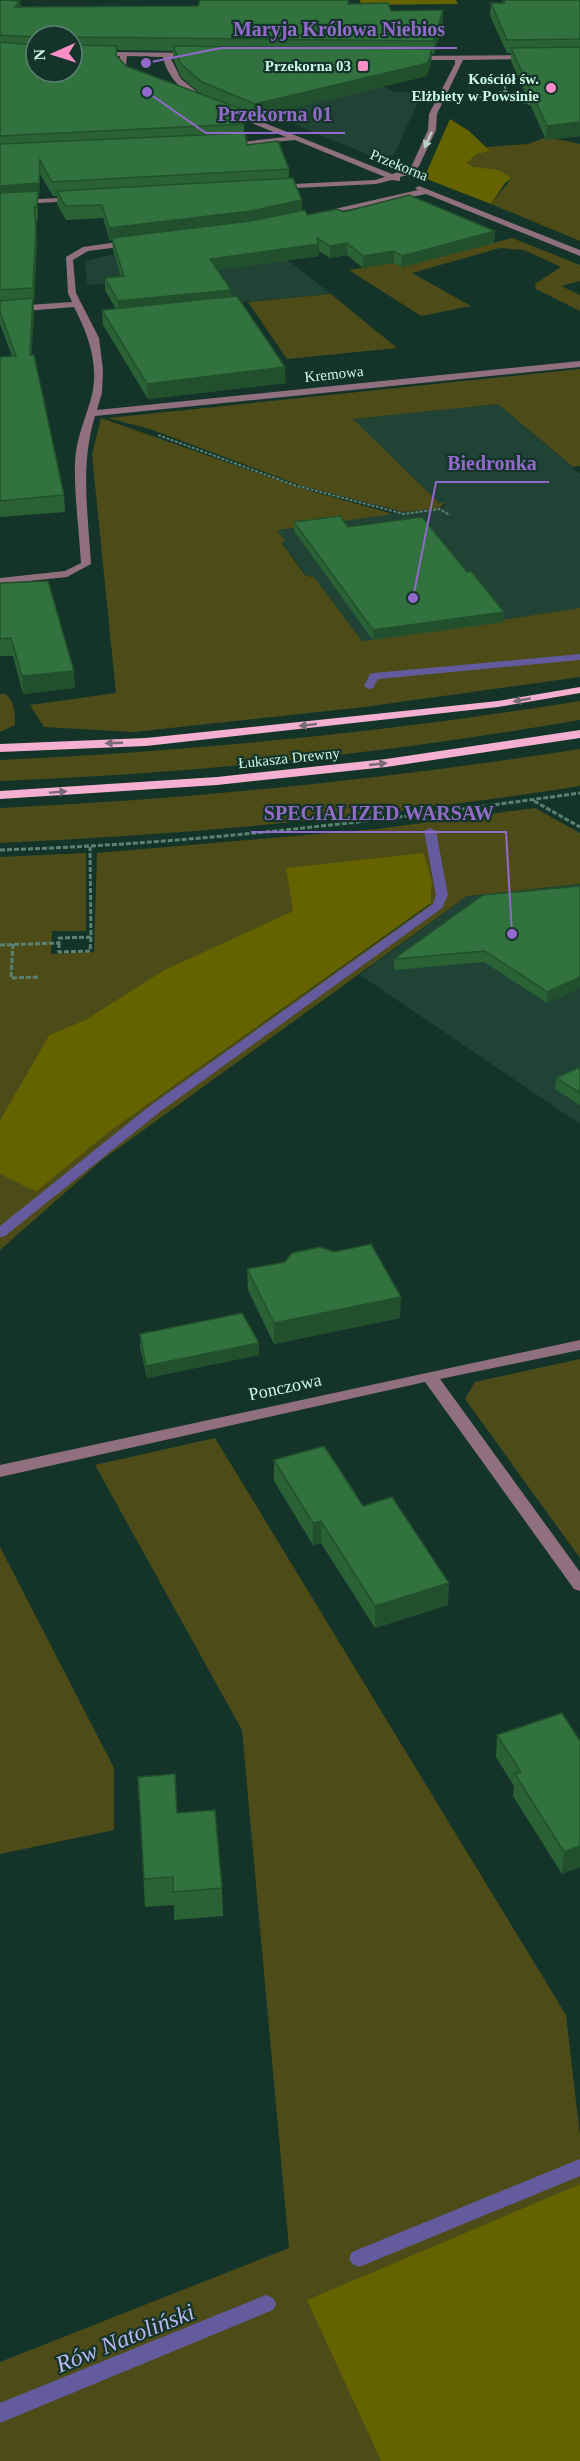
<svg xmlns="http://www.w3.org/2000/svg" width="580" height="2461" viewBox="0 0 580 2461" font-family="'Times New Roman',serif">
<style>
.built{fill:#204336}
.green{fill:#4d4c18}
.forest{fill:#656300}
.lines{fill:none;stroke-linecap:round;stroke-linejoin:round}
.stream{fill:#645b9e;fill-rule:evenodd}
.path-far1{stroke:#5b8173;stroke-width:2;stroke-dasharray:3 1.5;stroke-linecap:butt}
.path{stroke:#5b8173;stroke-width:3;stroke-dasharray:5 2;stroke-linecap:butt}
.minor{fill:#906f7f;fill-rule:evenodd}
.major{fill:#f4afd1;fill-rule:evenodd}
.wall{fill:#2a6236;fill-rule:evenodd}
.shaded-wall{fill:#22502c}
.building{fill:#31723f;stroke:#22502c;stroke-width:1.5}
.oneway{fill:#b9d0c7}
.oneway2{fill:#796b75}
.poi-dot{fill:#fa8fc7;stroke:#143429;stroke-width:2}
.labels{text-anchor:middle;stroke-width:4.5;stroke-linejoin:round;paint-order:stroke}
.far-poi-label{font-size:15px;font-weight:bold;fill:#cbf9e6;stroke:#143429;text-anchor:end}
.far-street-label{font-size:15px;fill:#cbf9e6;stroke:#143429}
.street-label{font-size:18px;fill:#cbf9e6;stroke:#143429}
.near-water-label{font-size:24px;font-style:italic;fill:#bbb6f0;stroke:#143429}
.leader{fill:none;stroke:#936acb;stroke-width:2}
.callout-dot{fill:#936acb;stroke:#143429;stroke-width:2}
.callout-label{font-size:20px;text-anchor:middle;font-weight:bold;fill:#936acb;stroke:#143429;stroke-width:4.5;stroke-linejoin:round;paint-order:stroke}
</style>
<rect width="100%" height="100%" fill="#143429"/>
<!-- built -->
<path class="built" d="M 355,66 L 393,92 L 422,93 L 394,155 L 379,159 L 262,111 Z
M 251,232 L 331,294 L 233,303 L 215,274 L 87,285 L 85,261 L 154,245 Z
M 498,404 L 580,474 L 580,608 L 362,641 L 315,578 L 306,575 L 281,541 L 276,529 L 444,507 L 445,503 L 439,503 L 352,419 Z
M 580,884 L 580,1124 L 360,975 L 467,896 Z"/>
<!-- green -->
<path class="green" d="M 547,137 L 580,144 L 580,241 L 491,204 L 512,178 C 494,167 482,172 467,163 L 477,154 L 489,151 L 486,147 L 528,144 Z
M 512,238 L 580,265 L 580,281 L 561,286 L 580,295 L 580,311 L 536,289 L 535,284 L 561,267 L 524,250 L 500,248 L 412,273 L 471,306 L 421,316 L 349,270 L 395,263 L 402,267 Z
M 331,294 L 397,348 L 287,359 L 248,302 Z
M 580,369 L 580,466 L 573,467 L 498,404 L 353,419 L 439,503 L 445,503 L 439,508 L 404,512 L 302,486 L 150,429 L 108,418 Z
M 101,418 L 297,487 L 393,514 L 277,530 L 285,541 L 281,542 L 305,575 L 315,578 L 362,641 L 580,608 L 580,677 L 364,707 L 134,732 L 44,727 L 30,705 L 116,693 L 92,455 Z
M 0,694 L 6,694 C 15,703 15,713 15,725 L 0,732 Z
M 580,701 L 580,720 C 389,753 194,774 0,781 L 0,760 C 194,751 388,732 580,701 Z
M 580,749 L 580,786 C 388,816 194,834 0,843 L 0,808 C 195,799 387,779 580,749 Z
M 535,808 L 580,833 L 580,884 L 467,896 L 102,1160 L 0,1250 L 0,1174 L 36,1192 L 109,1132 L 431,904 L 432,883 L 293,911 L 164,970 L 85,1020 L 49,1035 L 0,1120 L 0,857 L 86,853 L 86,931 L 52,931 L 51,954 L 94,952 L 97,853 L 377,829 Z
M 580,1359 L 580,1558 L 465,1399 L 475,1382 Z
M 215,1438 L 566,2015 L 580,2136 L 580,2184 L 308,2300 L 381,2461 L 0,2461 L 0,2362 L 289,2248 L 242,1730 L 95,1465 Z
M 0,1547 L 114,1768 L 114,1830 L 0,1854 Z"/>
<!-- forest -->
<path class="forest" d="M 360,0 L 456,0 L 458,4 L 361,5 Z
M 450,119 L 469,131 L 490,151 L 477,154 L 467,163 L 474,167 L 498,170 L 512,178 L 505,183 L 491,204 L 424,178 Z
M 424,853 L 432,883 L 431,903 L 109,1132 L 36,1192 L 0,1174 L 0,1120 L 49,1035 L 85,1020 L 164,970 L 293,911 L 286,868 Z
M 580,2184 L 580,2461 L 381,2461 L 307,2300 Z"/>
<g class="lines">
<!-- stream -->
<path class="stream" d="M 580,654 L 580,660 L 378,679 L 373,688 L 369,689 L 364,686 L 370,674 L 374,673 Z
M 430,828 L 436,831 L 448,895 L 442,908 L 161,1111 L 5,1236 L 0,1237 L 0,1226 L 151,1105 L 433,904 L 436,895 L 424,831 Z
M 580,2159 L 580,2176 L 359,2267 L 352,2264 L 349,2258 L 352,2252 Z
M 266,2295 L 273,2298 L 276,2304 L 273,2310 L 0,2423 L 0,2403 Z"/>
<!-- path-far1 -->
<path class="path-far1" d="M 503,82 L 509,98 L 534,105
M 490,95 L 506,91
M 470,96 L 510,100
M 158,435 L 294,485 L 404,514 L 439,509 L 450,515"/>
<!-- path -->
<path class="path" d="M 534,801 L 580,827
M 0,850 C 195,844 387,820 580,793
M 59,943 L 59,952 L 90,951 L 91,937
M 13,944 L 11,978 L 38,977
M 0,945 L 59,943 L 59,938 L 91,937 L 90,847"/>
<!-- minor -->
<path class="minor" d="M 112,52 L 196,53 L 193,57 L 170,57 L 181,79 L 206,99 L 199,101 C 182,90 167,77 163,57 L 127,56 L 126,66 L 136,76 L 132,78 L 118,66 L 120,56 L 112,56 Z
M 529,55 L 532,59 L 463,60 L 437,114 L 436,130 L 419,166 L 411,174 L 400,177 L 400,181 L 392,180 L 376,184 L 276,189 L 273,189 L 273,185 L 375,180 L 385,177 L 295,140 L 228,146 L 224,144 L 286,137 L 222,111 L 225,107 L 392,174 L 405,170 L 412,165 L 428,130 L 429,114 L 455,64 L 455,60 L 412,60 L 409,56 Z
M 419,186 L 580,250 L 580,256 L 426,194 L 321,215 L 317,213 L 418,190 L 415,188 Z
M 79,197 L 79,201 L 76,201 L 0,205 L 0,201 Z
M 132,240 L 135,241 L 135,245 L 88,251 L 73,260 L 76,293 L 99,338 L 103,370 L 102,393 L 97,410 L 580,361 L 580,367 L 95,416 C 80,464 88,514 91,564 L 67,577 L 0,584 L 0,578 L 65,571 L 81,563 C 79,529 74,495 75,462 C 76,438 86,418 92,395 C 99,364 88,334 74,307 L 0,313 L 0,307 L 72,302 L 68,293 L 66,257 L 83,247 Z
M 580,1340 L 580,1350 L 440,1379 L 580,1572 L 580,1591 L 574,1589 L 425,1382 L 0,1477 L 0,1465 Z"/>
<!-- major -->
<path class="major" d="M 580,687 L 580,693 L 498,707 L 146,746 L 0,752 L 0,744 L 146,738 L 498,701 Z
M 580,730 L 580,738 L 386,767 L 217,785 L 0,799 L 0,791 L 217,777 L 386,759 Z"/>
</g>
<!-- wall -->
<path class="wall" d="M 0,0 L 20,7 L 198,6 L 349,4 L 391,11 L 443,10 L 443,22 L 434,54 L 432,54 L 431,62 L 427,76 L 256,117 L 241,111 L 244,124 L 244,133 L 247,145 L 289,169 L 289,178 L 302,210 L 307,215 L 344,212 L 495,231 L 494,243 L 401,267 L 394,263 L 363,268 L 347,255 L 330,258 L 319,251 L 319,256 L 217,270 L 231,297 L 286,383 L 148,399 L 103,325 L 102,310 L 116,309 L 105,290 L 105,278 L 121,276 L 113,250 L 112,241 L 110,241 L 103,218 L 66,220 L 57,204 L 57,196 L 53,196 L 40,174 L 39,197 L 38,197 L 38,221 L 36,221 L 37,239 L 34,302 L 33,302 L 34,313 L 31,355 L 64,495 L 65,512 L 0,517 L 0,357 L 12,356 L 0,324 ZM 36,36 L 72,36 L 72,72 L 36,72 ZM 117,50 L 173,51 L 173,58 L 181,77 L 201,94 L 126,66 L 117,57 Z
M 503,0 L 580,0 L 580,136 L 546,140 L 511,61 L 511,53 L 507,53 L 490,16 L 491,3 L 503,3 Z
M 294,522 L 348,527 L 504,622 L 373,640 L 294,531 Z
M 0,583 L 75,688 L 23,694 L 13,656 L 0,656 Z
M 580,886 L 580,988 L 547,1003 L 484,962 L 394,970 L 394,959 Z
M 580,1067 L 580,1105 L 555,1089 L 556,1078 Z
M 247,1269 L 400,1318 L 274,1344 L 248,1290 Z
M 140,1334 L 259,1355 L 147,1378 L 140,1346 Z
M 274,1460 L 363,1506 L 448,1605 L 375,1628 L 321,1543 L 313,1545 L 274,1481 Z
M 497,1735 L 580,1741 L 562,1874 L 513,1796 L 514,1786 L 496,1757 Z
M 138,1777 L 177,1813 L 222,1888 L 223,1916 L 174,1920 L 174,1905 L 145,1907 Z"/>
<!-- shaded-wall -->
<path class="shaded-wall" d="M 20,1 L 21,13 L 15,7 Z
M 443,10 L 443,22 L 434,54 L 434,41 Z
M 432,49 L 431,62 L 427,76 L 256,117 L 255,104 Z
M 580,122 L 580,136 L 546,140 L 547,126 Z
M 40,160 L 40,174 L 39,197 L 38,197 L 38,221 L 37,207 L 0,199 L 0,186 Z
M 302,200 L 302,213 L 250,224 L 112,238 L 112,241 L 110,241 L 109,228 Z
M 36,225 L 37,239 L 34,302 L 33,288 Z
M 495,231 L 494,243 L 401,267 L 402,256 Z
M 347,243 L 347,255 L 330,258 L 330,246 Z
M 319,244 L 319,256 L 210,271 L 210,259 Z
M 394,251 L 394,263 L 363,268 L 363,256 Z
M 231,290 L 231,302 L 118,313 L 118,301 Z
M 33,298 L 34,313 L 31,370 L 30,355 Z
M 285,367 L 286,383 L 148,399 L 147,384 Z
M 504,612 L 504,622 L 373,640 L 373,630 Z
M 74,671 L 75,688 L 23,694 L 22,676 Z
M 580,977 L 580,988 L 547,1003 L 547,992 Z
M 401,1297 L 400,1318 L 274,1344 L 274,1323 Z
M 259,1343 L 259,1355 L 147,1378 L 146,1366 Z
M 321,1521 L 321,1543 L 313,1545 L 313,1523 Z
M 449,1583 L 448,1605 L 375,1628 L 375,1606 Z
M 580,1846 L 580,1867 L 562,1874 L 564,1852 Z"/>
<!-- building -->
<path class="building" d="M 0,0 L 20,1 L 15,7 L 198,6 L 200,0 L 348,0 L 348,4 L 388,3 L 391,11 L 443,10 L 434,41 L 72,37 L 72,36 L 36,36 L 36,37 L 0,35 Z
M 504,0 L 580,0 L 580,39 L 507,40 L 491,3 L 505,3 Z
M 0,42 L 35,45 L 36,42 L 36,72 L 72,72 L 72,45 L 117,46 L 116,55 L 126,66 L 241,109 L 244,124 L 0,136 Z
M 173,46 L 432,49 L 428,63 L 255,104 L 202,82 L 181,64 Z
M 580,47 L 580,122 L 547,126 L 511,48 Z
M 245,133 L 247,145 L 278,141 L 289,169 L 52,182 L 40,160 L 39,183 L 0,186 L 0,144 Z
M 293,178 L 302,200 L 250,211 L 109,228 L 102,205 L 65,206 L 57,191 Z
M 38,191 L 37,207 L 34,207 L 36,225 L 33,288 L 0,290 L 0,193 Z
M 409,195 L 495,231 L 402,256 L 394,251 L 363,256 L 347,243 L 330,246 L 317,238 L 319,244 L 210,259 L 231,290 L 118,301 L 105,278 L 124,276 L 112,238 L 250,221 L 305,210 L 307,215 L 337,209 L 344,212 Z
M 237,296 L 285,367 L 147,384 L 102,310 Z
M 33,298 L 30,355 L 34,355 L 64,495 L 0,501 L 0,357 L 16,356 L 0,312 L 0,301 Z
M 340,516 L 348,527 L 422,517 L 467,572 L 471,571 L 504,612 L 373,630 L 294,522 Z
M 48,581 L 74,671 L 22,676 L 11,638 L 0,639 L 0,583 Z
M 580,886 L 580,977 L 547,992 L 485,951 L 394,959 L 483,895 Z
M 580,1067 L 580,1093 L 556,1078 Z
M 371,1244 L 401,1297 L 274,1323 L 247,1269 L 285,1262 L 292,1253 L 320,1247 L 334,1252 Z
M 242,1313 L 259,1343 L 146,1366 L 140,1334 Z
M 324,1446 L 363,1506 L 392,1497 L 449,1583 L 375,1606 L 321,1521 L 313,1523 L 274,1460 Z
M 562,1713 L 580,1741 L 580,1846 L 564,1852 L 515,1774 L 521,1772 L 497,1735 Z
M 175,1774 L 177,1813 L 215,1810 L 222,1888 L 173,1892 L 173,1877 L 144,1879 L 138,1777 Z"/>
<!-- one-way arrows -->
<defs><path id="oneway-solid" d="M-6-.8H1V-3.2L6.5 0L1 3.2V.8H-6Z" transform="scale(1.5)"/></defs>
<use class="oneway" href="#oneway-solid" transform="translate(428 140) rotate(115)"/>
<g class="oneway2">
<use href="#oneway-solid" transform="translate(522 700) rotate(170)"/>
<use href="#oneway-solid" transform="translate(308 725) rotate(174)"/>
<use href="#oneway-solid" transform="translate(114 743) rotate(178)"/>
<use href="#oneway-solid" transform="translate(378 764) rotate(-6)"/>
<use href="#oneway-solid" transform="translate(58 792) rotate(-4)"/>
</g>
<!-- markers -->
<g class="poi-dot">
<rect x="357" y="60" width="12" height="12" rx="3"/>
<circle cx="551" cy="88" r="6"/>
</g>
<g class="labels">
<!-- far-poi labels -->
<g class="far-poi-label">
<text x="351" y="71">Przekorna 03</text>
<text x="539" y="84">Kościół św.<tspan x="539" dy="17">Elżbiety w Powsinie</tspan></text>
</g>
<!-- far-street labels -->
<g class="far-street-label">
<text transform="translate(399 165) rotate(22)" y="5">Przekorna</text>
<text transform="translate(334 374) rotate(-6)" y="5">Kremowa</text>
<text transform="translate(289 758) rotate(-6)" y="5">Łukasza Drewny</text>
</g>
<!-- street labels -->
<g class="street-label">
<text transform="translate(285 1387) rotate(-12)" y="6">Ponczowa</text>
</g>
<!-- near-water labels -->
<g class="near-water-label">
<text transform="translate(125 2338) rotate(-22)" y="8">Rów Natoliński</text>
</g>
</g>
<!-- callouts -->
<path class="leader" d="M146 63L221 48H457M147 92L206 133H345M413 598L436 482H549M512 934L506 832H251"/>
<g class="callout-dot">
<circle cx="146" cy="63" r="6"/>
<circle cx="147" cy="92" r="6"/>
<circle cx="413" cy="598" r="6"/>
<circle cx="512" cy="934" r="6"/>
</g>
<g class="callout-label">
<text x="339" y="36">Maryja Królowa Niebios</text>
<text x="275" y="121">Przekorna 01</text>
<text x="492" y="470">Biedronka</text>
<text x="379" y="820">SPECIALIZED WARSAW</text>
</g>
<!-- north arrow -->
<g transform="translate(54 54) rotate(267)"><circle r="28" fill="#143429" stroke="#5d8375" stroke-width="1.5"/>
<path d="M0-4.5L10 22L0 15L-10 22Z" fill="#fa8fc7"/>
<text y="-9" font-size="16" font-weight="bold" text-anchor="middle" fill="#cbf9e6">N</text>
</g>
</svg>
